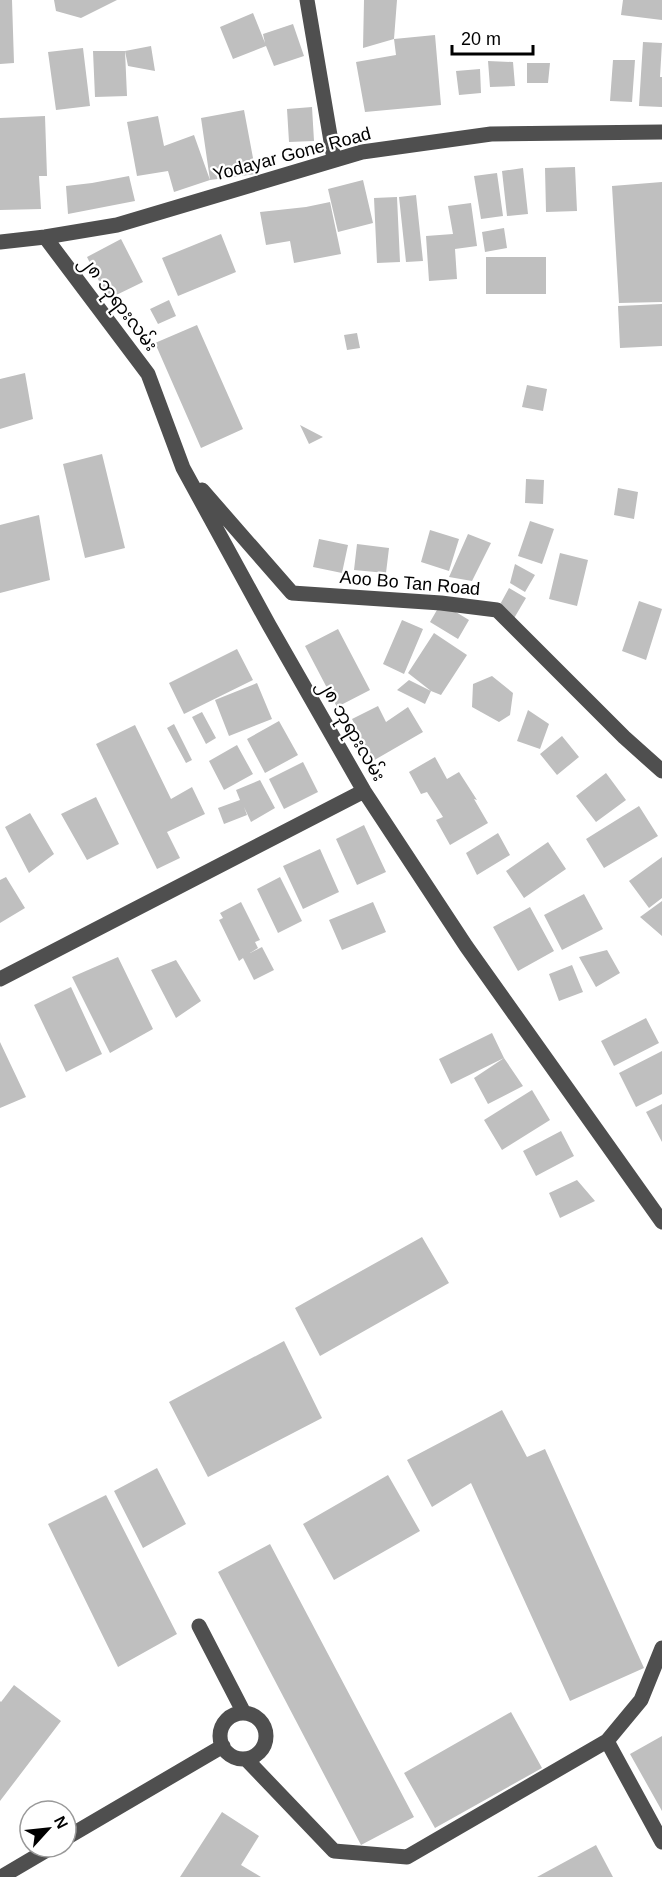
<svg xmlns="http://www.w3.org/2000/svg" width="662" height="1877" viewBox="0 0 662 1877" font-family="Helvetica,'Noto Sans Myanmar',sans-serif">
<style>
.building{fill:#bfbfbf}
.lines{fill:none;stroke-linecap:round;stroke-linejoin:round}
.minor{stroke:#4f4f4f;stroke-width:15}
.labels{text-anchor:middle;stroke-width:4.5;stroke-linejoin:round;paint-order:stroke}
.street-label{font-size:18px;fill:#000;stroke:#fff}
</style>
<rect width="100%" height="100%" fill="#fff"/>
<!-- building -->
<path class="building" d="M 0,0 L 12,0 L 14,63 L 0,64 Z
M 54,0 L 117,0 L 81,18 L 56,11 Z
M 364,0 L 397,0 L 394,39 L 363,48 Z
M 623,0 L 662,0 L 662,20 L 621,15 Z
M 253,13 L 265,43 L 263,34 L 293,24 L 304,56 L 274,66 L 266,46 L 233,59 L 220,27 Z
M 435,35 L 441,105 L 365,112 L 356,62 L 396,55 L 394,39 Z
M 643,42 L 662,43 L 660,77 L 662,77 L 662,107 L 639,106 Z
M 151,46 L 155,71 L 128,66 L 125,51 Z
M 83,48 L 90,106 L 56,110 L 48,52 Z
M 93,51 L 125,51 L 127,96 L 95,97 Z
M 613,60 L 635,60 L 632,102 L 610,101 Z
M 488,61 L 513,62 L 515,86 L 490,87 Z
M 527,63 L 550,63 L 548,83 L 527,83 Z
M 480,69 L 481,93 L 459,95 L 456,71 Z
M 312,107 L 314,141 L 289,142 L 287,109 Z
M 244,110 L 256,174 L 210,180 L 201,118 Z
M 45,116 L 47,176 L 39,176 L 41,209 L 0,210 L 0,118 Z
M 158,116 L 164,146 L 194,135 L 210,180 L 174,192 L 168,171 L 137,176 L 127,122 Z
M 575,167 L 577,211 L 546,212 L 545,168 Z
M 523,168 L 528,214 L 507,216 L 502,171 Z
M 497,173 L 503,216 L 481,219 L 474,176 Z
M 129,176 L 135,201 L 68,214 L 66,186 L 92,183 Z
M 363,180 L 373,223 L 338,232 L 328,189 Z
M 662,182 L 662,302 L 619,303 L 612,186 Z
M 416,195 L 423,261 L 406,262 L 399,197 Z
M 397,197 L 400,262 L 377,263 L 374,198 Z
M 330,202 L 341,254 L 294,263 L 290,241 L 266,245 L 260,212 L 306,207 Z
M 471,203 L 477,246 L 455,249 L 457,279 L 429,281 L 426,236 L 453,234 L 448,206 Z
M 504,228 L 507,248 L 485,252 L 482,232 Z
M 221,234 L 236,272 L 178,296 L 162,258 Z
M 121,239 L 143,282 L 108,299 L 87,257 Z
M 486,257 L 546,257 L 546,294 L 486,294 Z
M 169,300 L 176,316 L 158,324 L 150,309 Z
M 662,304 L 662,346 L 620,348 L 618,306 Z
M 197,325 L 243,429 L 201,448 L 155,343 Z
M 357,333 L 360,348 L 347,350 L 344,335 Z
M 25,373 L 33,419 L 0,429 L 0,379 Z
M 527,385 L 547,389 L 543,411 L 522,407 Z
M 300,425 L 323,437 L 309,444 Z
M 102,454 L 125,548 L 85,558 L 63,464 Z
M 526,479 L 544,480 L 543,504 L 525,503 Z
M 618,488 L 638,492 L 634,519 L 614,515 Z
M 39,515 L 50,580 L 0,593 L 0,525 Z
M 530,521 L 554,529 L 542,564 L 518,556 Z
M 430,530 L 459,539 L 449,571 L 421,562 Z
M 468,534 L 491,543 L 472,581 L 449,577 Z
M 319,539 L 348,545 L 342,573 L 313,567 Z
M 357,544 L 389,548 L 386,573 L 354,570 Z
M 560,553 L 588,560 L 577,606 L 549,599 Z
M 515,564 L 535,575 L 525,592 L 510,583 Z
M 509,588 L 526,598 L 513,620 L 497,610 Z
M 639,601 L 662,609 L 646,660 L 622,651 Z
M 441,603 L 469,620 L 458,639 L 430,622 Z
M 402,620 L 423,629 L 404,674 L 383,664 Z
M 338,629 L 370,690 L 337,707 L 305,646 Z
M 434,633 L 467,655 L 441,695 L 431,691 L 408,673 Z
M 237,649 L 253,680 L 184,714 L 169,683 Z
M 492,676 L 513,693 L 510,715 L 499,722 L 472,707 L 473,684 Z
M 409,680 L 431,691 L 425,704 L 397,690 Z
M 257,683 L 272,719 L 229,736 L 215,700 Z
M 378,706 L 386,722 L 408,707 L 423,732 L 371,762 L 356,737 L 360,735 L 352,719 Z
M 528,710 L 549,724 L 540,749 L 517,741 Z
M 202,712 L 216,738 L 206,744 L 192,717 Z
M 279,721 L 298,755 L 265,773 L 247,739 Z
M 174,724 L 192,760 L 186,763 L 167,728 Z
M 135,725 L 171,799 L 192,787 L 205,814 L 167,832 L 180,858 L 157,869 L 96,744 Z
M 562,736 L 579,757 L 557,775 L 540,754 Z
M 237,745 L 253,774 L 224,790 L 209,761 Z
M 435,757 L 447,779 L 459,772 L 477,800 L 474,799 L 488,823 L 450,845 L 436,820 L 443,817 L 427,792 L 421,794 L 409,772 Z
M 303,762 L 318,792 L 284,809 L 269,779 Z
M 606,773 L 626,800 L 596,822 L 576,796 Z
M 260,780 L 275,808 L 251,822 L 244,807 L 247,815 L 224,824 L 218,808 L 240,800 L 236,790 Z
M 96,797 L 119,844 L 87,860 L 61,814 Z
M 639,806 L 658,836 L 604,868 L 586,839 Z
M 30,813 L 54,854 L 29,873 L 5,827 Z
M 364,825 L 386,872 L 357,885 L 336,839 Z
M 498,833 L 510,855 L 477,875 L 466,853 Z
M 548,842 L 566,869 L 524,898 L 506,871 Z
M 320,849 L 339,892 L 303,909 L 283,866 Z
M 662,857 L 662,898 L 649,908 L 629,881 Z
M 6,877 L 25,908 L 0,923 L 0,880 Z
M 280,877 L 302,921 L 278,933 L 257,889 Z
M 584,894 L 603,929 L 562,950 L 544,915 Z
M 662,901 L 662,936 L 640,917 Z
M 241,902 L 260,940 L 255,942 L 258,948 L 250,953 L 262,947 L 274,970 L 254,980 L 243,958 L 239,961 L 219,920 L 223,918 L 220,913 Z
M 373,902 L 386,932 L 342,950 L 329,920 Z
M 530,907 L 554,951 L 518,971 L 493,927 Z
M 607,950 L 620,973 L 596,987 L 579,957 Z
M 118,957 L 153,1029 L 110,1053 L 72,977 Z
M 176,960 L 201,1001 L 176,1018 L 151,970 Z
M 572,965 L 583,992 L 559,1001 L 549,974 Z
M 71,987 L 102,1054 L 66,1072 L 34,1005 Z
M 646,1018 L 659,1043 L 614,1066 L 601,1041 Z
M 492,1033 L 504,1058 L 523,1086 L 488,1104 L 474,1078 L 504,1058 L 451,1084 L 439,1059 Z
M 0,1042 L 26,1097 L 0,1108 Z
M 662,1051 L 662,1094 L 636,1107 L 619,1073 Z
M 532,1090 L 550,1120 L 502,1150 L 484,1120 Z
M 662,1104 L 662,1142 L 646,1112 Z
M 561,1131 L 574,1156 L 536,1176 L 523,1151 Z
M 577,1180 L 595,1201 L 560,1218 L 549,1193 Z
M 422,1237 L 449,1283 L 320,1356 L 295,1308 Z
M 284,1341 L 322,1418 L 208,1477 L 169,1402 Z
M 502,1410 L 527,1457 L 545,1449 L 644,1668 L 570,1701 L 471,1483 L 432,1507 L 407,1460 Z
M 157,1468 L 186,1524 L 143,1548 L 114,1491 Z
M 388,1475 L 420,1531 L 334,1580 L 303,1524 Z
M 106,1495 L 177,1634 L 118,1667 L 48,1524 Z
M 270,1544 L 414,1817 L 361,1845 L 218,1572 Z
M 14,1685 L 61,1721 L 0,1801 L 0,1701 L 1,1702 Z
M 511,1712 L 542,1768 L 435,1828 L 404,1773 Z
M 662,1736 L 662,1811 L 630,1754 Z
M 222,1812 L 259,1836 L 241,1865 L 261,1877 L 180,1877 Z
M 596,1845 L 613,1877 L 537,1877 Z"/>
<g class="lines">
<!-- minor -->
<path class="minor" d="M 307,0 L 334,159
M 45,237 L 148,374 L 183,468 L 269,625 L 364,791 L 466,946 L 662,1222
M 0,242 L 45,237 L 117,225 L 362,152 L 491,134 L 662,132
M 202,490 L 292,593 L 441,603 L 497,610 L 624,737 L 662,771
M 0,979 L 364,791
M 199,1626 L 244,1713
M220 1736a23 23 0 1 1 46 0a23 23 0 1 1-46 0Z
M 607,1741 L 662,1842
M 246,1759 L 334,1851 L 407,1857 L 607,1741 L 641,1700 L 662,1648
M 66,1838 L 223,1746
M 1,1877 L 52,1847"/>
</g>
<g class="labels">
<!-- street labels -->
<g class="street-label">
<text transform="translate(292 154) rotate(-15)" y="6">Yodayar Gone Road</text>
<text transform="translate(119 303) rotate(53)" y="6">၂၈ ဘုရားလမ်း</text>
<text transform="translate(410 583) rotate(5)" y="6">Aoo Bo Tan Road</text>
<text transform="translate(352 730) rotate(60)" y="6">၂၈ ဘုရားလမ်း</text>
</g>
</g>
<!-- north arrow -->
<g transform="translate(48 1829) rotate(63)"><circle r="28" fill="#ffffff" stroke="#999999" stroke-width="1.5"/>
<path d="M0-4.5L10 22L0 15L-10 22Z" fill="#000000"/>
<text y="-9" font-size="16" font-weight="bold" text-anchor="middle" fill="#000000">N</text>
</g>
<!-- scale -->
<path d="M452 45v9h81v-9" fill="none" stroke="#000000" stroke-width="3"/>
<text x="461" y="45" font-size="18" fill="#000000" stroke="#ffffff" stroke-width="4.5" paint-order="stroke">20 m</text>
</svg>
